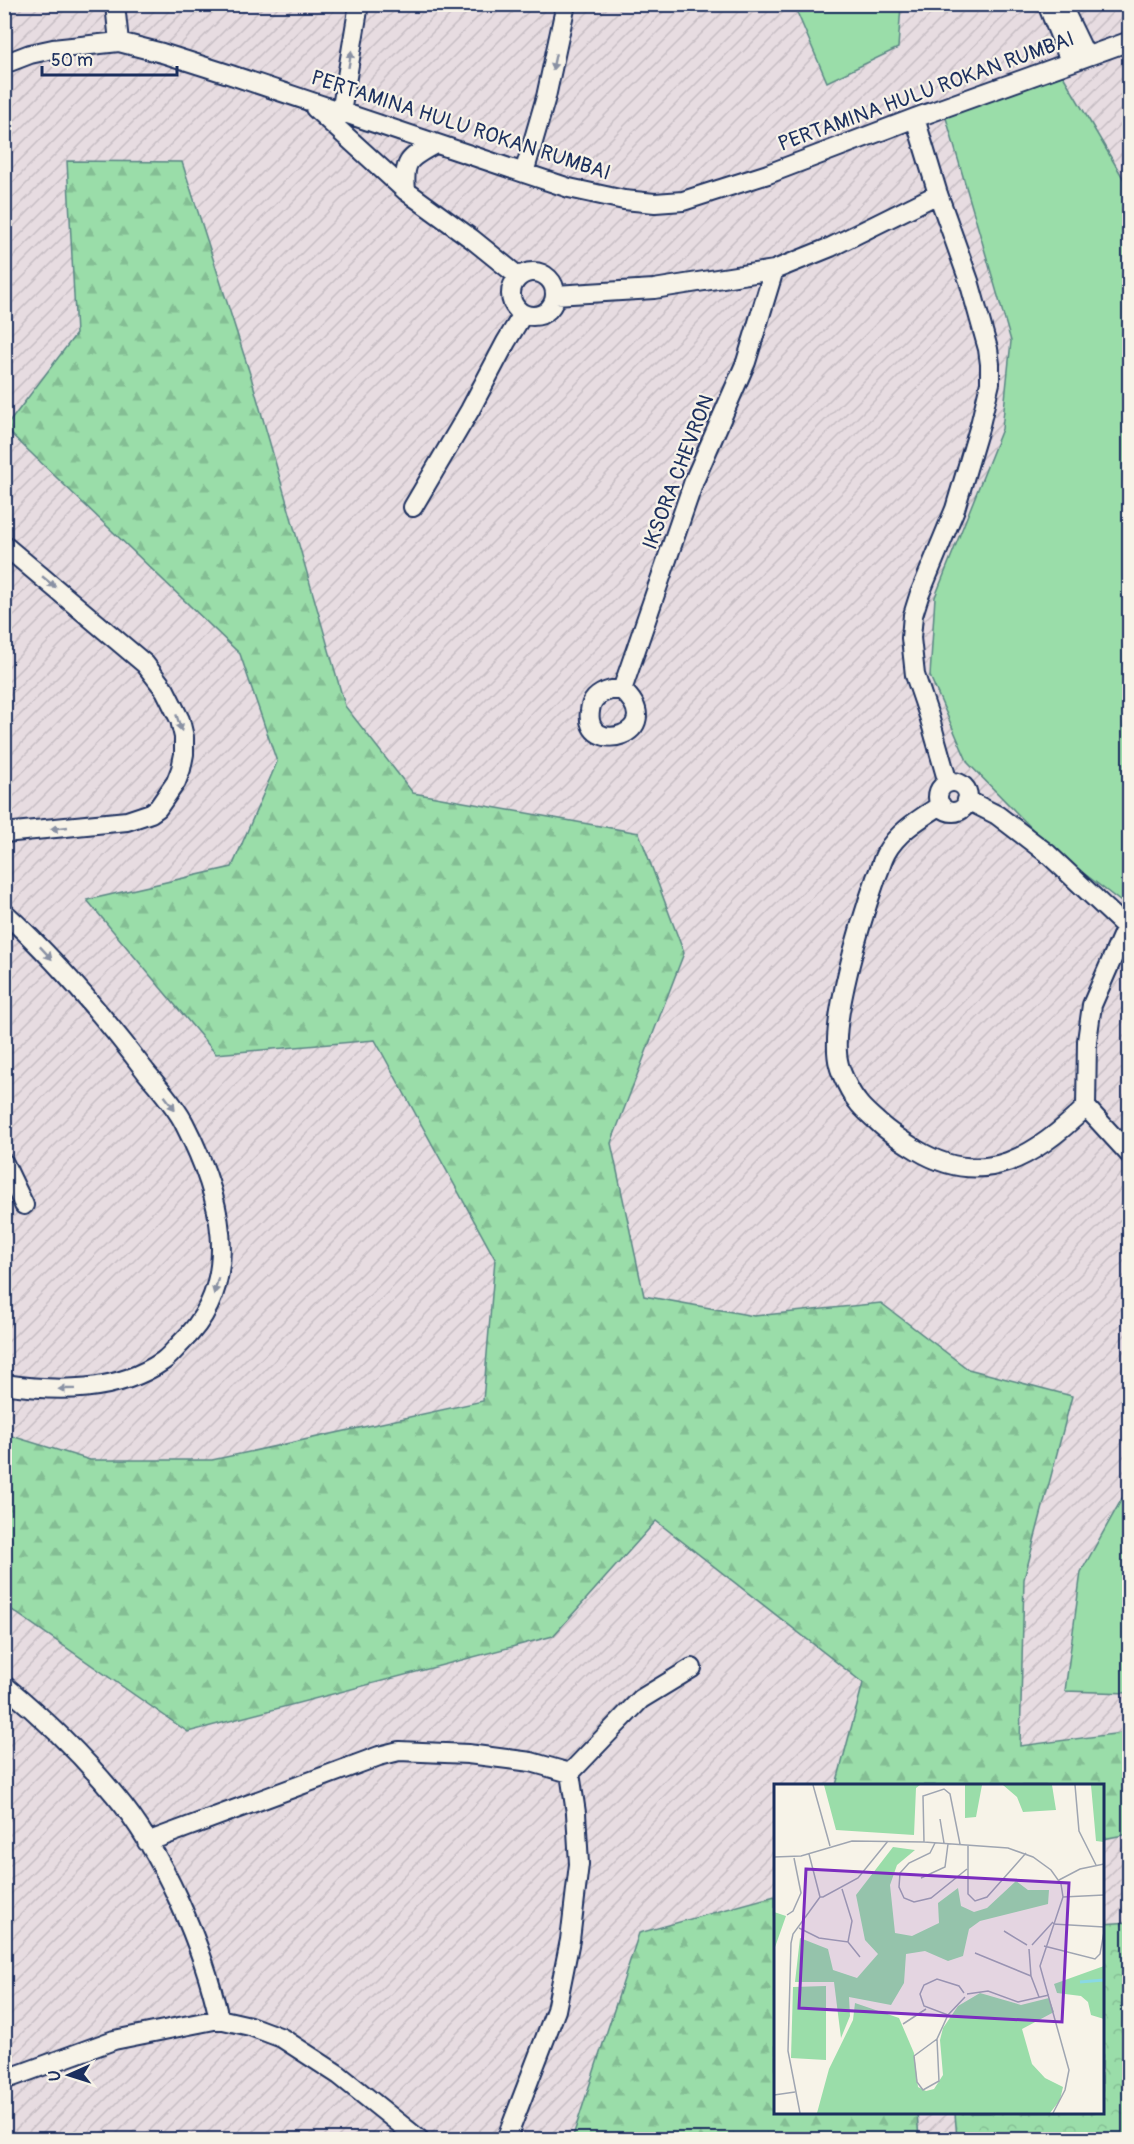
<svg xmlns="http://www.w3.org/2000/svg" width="1134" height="2144" viewBox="0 0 1134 2144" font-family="Pangolin,sans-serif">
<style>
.industrial{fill:url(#industrial-furrows);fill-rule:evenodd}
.grass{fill:#9adda9;stroke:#5a8684;stroke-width:1.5}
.forest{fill:url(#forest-firs);stroke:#5a8684;stroke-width:1.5}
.park{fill:url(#park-crowns);stroke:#5a8684;stroke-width:1.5}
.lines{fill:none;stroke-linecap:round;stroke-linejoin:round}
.minor-casing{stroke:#1b2f5e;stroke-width:22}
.minor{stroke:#f7f3e8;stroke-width:18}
.oneway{fill:#8991a3}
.labels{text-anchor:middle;stroke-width:4.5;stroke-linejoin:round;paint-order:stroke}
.street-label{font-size:21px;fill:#1b2f5e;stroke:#f7f3e8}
.inset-river{fill:none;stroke:#89d9e4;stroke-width:3}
.inset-road{fill:none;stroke:#9fa5b1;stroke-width:1.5}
.view{fill:#7b2cbf;fill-opacity:0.15;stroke:#7b2cbf;stroke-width:3}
.inset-edge{fill:none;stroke:#1b2f5e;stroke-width:3}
</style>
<defs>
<pattern id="industrial-furrows" width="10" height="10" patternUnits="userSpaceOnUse" patternTransform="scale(1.5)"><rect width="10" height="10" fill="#e7dce1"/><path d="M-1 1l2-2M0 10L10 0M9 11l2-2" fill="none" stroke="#c6bdc3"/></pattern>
<pattern id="forest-firs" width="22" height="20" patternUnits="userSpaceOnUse" patternTransform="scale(1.5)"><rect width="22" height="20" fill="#9adda9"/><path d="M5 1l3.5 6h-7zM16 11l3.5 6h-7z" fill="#84be94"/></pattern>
<pattern id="park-crowns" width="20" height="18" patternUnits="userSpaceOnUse" patternTransform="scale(1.5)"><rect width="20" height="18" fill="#9adda9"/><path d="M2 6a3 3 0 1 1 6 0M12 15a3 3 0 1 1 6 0" fill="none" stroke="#84be94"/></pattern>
</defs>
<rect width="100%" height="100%" fill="#f7f3e8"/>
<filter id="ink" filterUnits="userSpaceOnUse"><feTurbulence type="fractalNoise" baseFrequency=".0167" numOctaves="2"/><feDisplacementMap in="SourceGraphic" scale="12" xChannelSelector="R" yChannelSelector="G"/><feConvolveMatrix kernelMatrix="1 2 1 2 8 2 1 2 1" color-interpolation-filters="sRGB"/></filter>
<g filter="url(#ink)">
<!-- industrial -->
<path class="industrial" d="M 5,5 L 1129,5 L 1129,2139 L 5,2140 ZM 776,1786 L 1102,1786 L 1102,2112 L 776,2112 Z"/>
<!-- grass -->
<path class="grass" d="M 794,5 L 901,5 L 898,48 L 827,82 Z
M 1059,69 L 1129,188 L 1129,908 L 1051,848 L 968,763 L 930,676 L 935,597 L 1002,429 L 1011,341 L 944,111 Z
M 1129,1486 L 1129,1693 L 1065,1691 L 1081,1572 Z"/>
<!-- forest -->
<path class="forest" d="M 67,161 L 182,162 L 251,377 L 345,706 L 413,793 L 639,833 L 684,953 L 611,1143 L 644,1296 L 754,1316 L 881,1303 L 968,1369 L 1072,1396 L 1024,1579 L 1020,1746 L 1129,1732 L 1129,1834 L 1103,1839 L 1102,1786 L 836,1785 L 863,1683 L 656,1521 L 553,1636 L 188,1732 L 5,1605 L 5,1434 L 90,1460 L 212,1460 L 483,1401 L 495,1259 L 375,1040 L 216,1054 L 87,900 L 232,867 L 277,762 L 240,654 L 5,428 L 76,334 Z
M 775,1896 L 776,2112 L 917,2113 L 919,2139 L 572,2139 L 639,1933 Z"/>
<!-- park -->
<path class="park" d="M 1129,1922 L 1129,2139 L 957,2139 L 955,2113 L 1102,2112 L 1103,1924 Z"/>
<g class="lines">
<defs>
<path id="minor" d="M 115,4 L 119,42
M 1047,4 L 1070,61
M 1061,4 L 1086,56
M 4,64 L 30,54 L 53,49 L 119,42 L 162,53 L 225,73 L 569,188 L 624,200 L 655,203 L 683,201 L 768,174 L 915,118 L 1130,41
M 315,108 L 406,191 L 472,239 L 519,277
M 341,113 L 359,4
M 915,118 L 938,194 L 969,281 L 988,349 L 990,364 L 990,383 L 980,425 L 955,509 L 919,596 L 913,615 L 911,638 L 915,675 L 929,716 L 948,783
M 524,173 L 546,97 L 566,4
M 406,191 C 403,160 409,158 435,144
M511 294a22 22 0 1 1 44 0a22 22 0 1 1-44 0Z
M 555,295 L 654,289 L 774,270 L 831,247 L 938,194
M 413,507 L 470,410 L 506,342 L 523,314
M 4,545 L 145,664 L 165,690 L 180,720 L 184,737 L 184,754 L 181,769 L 176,782 L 158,808 L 151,813 L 127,821 L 4,833
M 611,690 L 622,690 C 671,734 583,758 590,711 C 591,698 600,693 611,690 Z
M 622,690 L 694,481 L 746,362 L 774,270
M938 797a15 15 0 1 1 30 0a15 15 0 1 1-30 0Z
M 967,800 L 997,815 L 1048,854 L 1130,931
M 941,805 C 921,818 898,831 886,853 C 882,860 880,870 876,878 C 862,918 828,1025 839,1065 C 841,1074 851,1094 857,1101 C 863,1110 873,1117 880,1124 C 891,1134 904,1142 917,1150 C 984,1190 1036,1156 1086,1107 L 1087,1041 L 1092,1005 L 1125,929
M 4,912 C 56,960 103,1015 146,1072 C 159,1088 175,1105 184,1123 C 220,1193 246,1280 182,1342 C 176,1348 170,1356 163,1361 C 117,1393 57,1392 4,1384
M 1086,1107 L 1130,1155
M 4,1163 L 24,1205
M 4,1685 C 44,1718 81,1754 114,1794 C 162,1850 204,1948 219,2019 L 114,2040 L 4,2080
M 570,1773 L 641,1699 L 692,1668
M 147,1842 L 379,1756 L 399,1751 L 468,1754 L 531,1762 L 570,1773 L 576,1813 L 579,1864 L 570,1940 L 556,2010 L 506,2140
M 219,2019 L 250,2026 L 282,2038 L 339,2075 L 420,2140"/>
</defs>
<!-- minor casing -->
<use href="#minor" class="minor-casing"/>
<!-- minor -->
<use href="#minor" class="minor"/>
</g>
<!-- one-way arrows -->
<defs><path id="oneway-solid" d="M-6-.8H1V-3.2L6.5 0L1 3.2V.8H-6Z" transform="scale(1.5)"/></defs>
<g class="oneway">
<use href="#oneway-solid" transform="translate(350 59) rotate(-80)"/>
<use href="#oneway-solid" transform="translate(554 62) rotate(102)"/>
<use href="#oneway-solid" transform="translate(49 582) rotate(40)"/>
<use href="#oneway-solid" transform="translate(179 723) rotate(72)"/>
<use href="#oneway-solid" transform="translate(59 828) rotate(174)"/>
<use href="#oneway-solid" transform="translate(46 953) rotate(47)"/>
<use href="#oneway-solid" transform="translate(170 1103) rotate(53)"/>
<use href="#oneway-solid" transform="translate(216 1286) rotate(105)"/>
<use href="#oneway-solid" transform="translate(67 1389) rotate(179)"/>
</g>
</g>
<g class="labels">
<!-- street labels -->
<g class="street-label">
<text transform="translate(926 91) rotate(-20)" y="7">PERTAMINA HULU ROKAN RUMBAI</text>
<text transform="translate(461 125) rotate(18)" y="7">PERTAMINA HULU ROKAN RUMBAI</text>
<text transform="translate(678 472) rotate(-69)" y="7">IKSORA CHEVRON</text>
</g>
</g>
<!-- overview -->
<g transform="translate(774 1784)">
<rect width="330" height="330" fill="#f7f3e8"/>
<path d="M 330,182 L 330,235 L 317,231 L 314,218 L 307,212 L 283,209 L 280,200 ZM 206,209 L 247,221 L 275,214 L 280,228 L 248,245 L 258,280 L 271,294 L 289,303 L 286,316 L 276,329 L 43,329 L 55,285 L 79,236 L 81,219 L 125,234 L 140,269 L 144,303 L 152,307 L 160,305 L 169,291 L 166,256 L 169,244 L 184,222 Z" fill="#9adda9"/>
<path d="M 50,1 L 146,1 L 142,4 L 140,51 L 62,46 ZM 191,1 L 208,1 L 202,33 L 191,34 ZM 229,1 L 278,1 L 282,26 L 249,28 L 243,13 ZM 317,1 L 330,1 L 330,58 L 322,57 ZM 119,63 L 141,66 L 123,81 L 116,101 L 121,149 L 138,152 L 165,139 L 164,119 L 184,104 L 187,122 L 200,128 L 213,124 L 242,97 L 254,106 L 275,106 L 274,120 L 206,137 L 195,145 L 189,172 L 174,177 L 151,167 L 132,170 L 130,199 L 117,221 L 75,213 L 76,232 L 67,254 L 60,198 L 21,198 L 26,154 L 54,165 L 59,186 L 83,194 L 104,170 L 91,156 L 82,111 ZM 0,128 L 12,132 L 0,166 Z" fill="#9adda9"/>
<path d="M 52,202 L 52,276 L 17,274 L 19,203 Z" fill="#9adda9"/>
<path class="inset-river" d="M 306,198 L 330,196"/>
<path class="inset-road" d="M 39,1 L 56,62M 301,1 L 305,47 L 322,81M 166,35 L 170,59M 150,58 L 149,12 L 170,5 L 176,10 L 186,60M 161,59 L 156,69 L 135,79 L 126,89 L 125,103 L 130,114 L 140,118 L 157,114 L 193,85M 194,61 L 194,110 L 201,117 L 213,113 L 252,69M 35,70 L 46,113 L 49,113 L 84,94 L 114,57M 0,73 L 27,72 L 78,57 L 150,58 L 234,64 L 259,73 L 277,86 L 287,100 L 289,113 L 266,182 L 295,286 L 291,306 L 279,329M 147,94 L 171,83 L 174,60M 285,96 L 306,85 L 330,80M 289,113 L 330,111M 13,131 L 19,127 L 27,109 L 20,74M 279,140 L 330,143M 25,144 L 45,154 L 74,158 L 78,137 L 68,105M 230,147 L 253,161M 74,158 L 86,173M 258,161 L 279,138M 270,162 L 321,175 L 326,170 L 330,148M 255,165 L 257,192 L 265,213M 206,171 L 201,169 L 257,192M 193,210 L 214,207 L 244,218 L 275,211M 174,231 L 150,222 L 146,210 L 150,201 L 163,195 L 185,202 L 190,209M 129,240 L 152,225M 163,255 L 140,272 L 143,298 L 149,306 L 165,297 L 163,255 L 174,231 L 191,213M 0,311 L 21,308M 26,329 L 14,267 L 17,159 L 19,150 L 46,113"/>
<path class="view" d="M 32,85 L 295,99 L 288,238 L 25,224 Z"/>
<rect width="330" height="330" class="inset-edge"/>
</g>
<!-- margin -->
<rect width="1134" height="2144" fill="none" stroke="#f7f3e8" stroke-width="24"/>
<rect x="12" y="12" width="1110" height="2120" fill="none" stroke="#1b2f5e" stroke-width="2" filter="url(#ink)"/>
<!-- north arrow -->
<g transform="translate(69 2075) rotate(267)" stroke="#f7f3e8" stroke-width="4.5" paint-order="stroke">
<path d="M0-4.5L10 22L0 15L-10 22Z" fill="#1b2f5e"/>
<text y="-9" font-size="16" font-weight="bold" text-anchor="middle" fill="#1b2f5e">U</text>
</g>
<!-- scale -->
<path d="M42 66v9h135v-9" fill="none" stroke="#1b2f5e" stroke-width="3"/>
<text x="51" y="66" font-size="18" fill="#1b2f5e" stroke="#f7f3e8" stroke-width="4.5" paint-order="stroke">50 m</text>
</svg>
